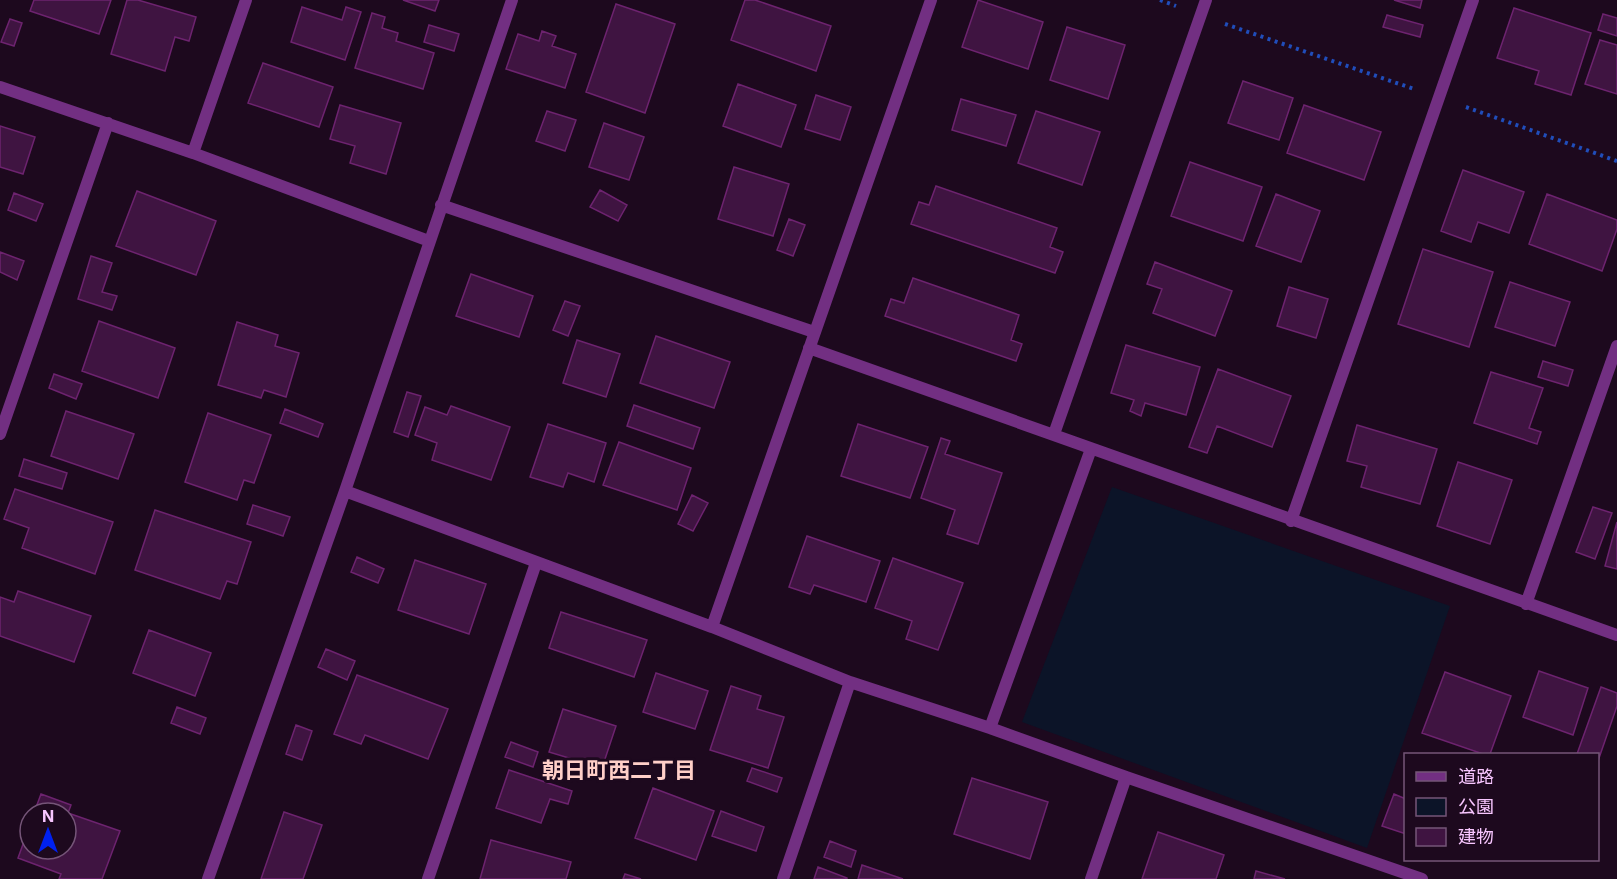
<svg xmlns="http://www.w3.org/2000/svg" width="1617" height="879" viewBox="0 0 1617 879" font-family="Inter,'Noto Sans JP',sans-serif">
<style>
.green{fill:#0c1428}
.building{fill:#3f1441;stroke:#6d236f;stroke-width:1.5}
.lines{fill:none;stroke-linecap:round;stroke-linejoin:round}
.path{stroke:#204dba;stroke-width:4;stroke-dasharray:3 4.5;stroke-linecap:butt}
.street{stroke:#722f82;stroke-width:12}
.labels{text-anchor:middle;stroke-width:6;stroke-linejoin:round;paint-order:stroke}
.neighbourhood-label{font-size:22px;font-weight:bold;fill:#ffcfc8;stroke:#1d091e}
</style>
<rect width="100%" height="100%" fill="#1d091e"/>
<!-- green -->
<path class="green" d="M 1112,487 L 1450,606 L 1367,848 L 1022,722 Z"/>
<!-- building -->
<path class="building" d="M 34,0 L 111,0 L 99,34 L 30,11 Z
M 127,0 L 138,0 L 196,17 L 189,41 L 175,37 L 165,71 L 111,54 Z
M 403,0 L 439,0 L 435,11 Z
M 745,0 L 755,0 L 831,26 L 816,71 L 731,40 Z
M 978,0 L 1043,22 L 1028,69 L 962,47 Z
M 1394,0 L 1422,0 L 1420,8 Z
M 616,4 L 675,24 L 645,113 L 586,92 Z
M 302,7 L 342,20 L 346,7 L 361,12 L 345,60 L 291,42 Z
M 1514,8 L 1591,33 L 1571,95 L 1535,84 L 1539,71 L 1497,58 Z
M 372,13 L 385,17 L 382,28 L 398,33 L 396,41 L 434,53 L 423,89 L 355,68 Z
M 1603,14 L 1617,18 L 1617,36 L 1598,30 Z
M 1387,15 L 1423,25 L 1420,37 L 1383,27 Z
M 10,19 L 22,23 L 14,46 L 1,42 Z
M 429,25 L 459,34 L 454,51 L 424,42 Z
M 1067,27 L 1125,45 L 1108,99 L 1050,80 Z
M 542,31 L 556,36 L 552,46 L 576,54 L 565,88 L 506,69 L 518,34 L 539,41 Z
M 1600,40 L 1617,45 L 1617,94 L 1585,84 Z
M 263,63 L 333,87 L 319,127 L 248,103 Z
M 1243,81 L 1293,98 L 1279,140 L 1228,123 Z
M 738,84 L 796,105 L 781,147 L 723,126 Z
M 816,95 L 851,107 L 840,140 L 805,129 Z
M 961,99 L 1016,115 L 1006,146 L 952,130 Z
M 340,105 L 401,123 L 386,174 L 350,163 L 355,146 L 330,139 Z
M 1304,105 L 1381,132 L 1364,180 L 1287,153 Z
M 547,111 L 576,120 L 565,151 L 536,141 Z
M 1036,111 L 1100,132 L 1082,185 L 1018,163 Z
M 604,123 L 644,137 L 629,180 L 589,167 Z
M 0,126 L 35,137 L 23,174 L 0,167 Z
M 1190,162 L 1262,187 L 1243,241 L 1171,216 Z
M 734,167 L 789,184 L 773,236 L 718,219 Z
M 1463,170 L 1524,192 L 1509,233 L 1478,222 L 1471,242 L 1441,231 Z
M 936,186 L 1057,228 L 1050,247 L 1063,252 L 1055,273 L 911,224 L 919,202 L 929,205 Z
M 600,190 L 627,205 L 618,221 L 590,207 Z
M 137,191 L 216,221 L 196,275 L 116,246 Z
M 14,193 L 43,204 L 36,221 L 8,210 Z
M 1276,194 L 1320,211 L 1301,262 L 1256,246 Z
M 1547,194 L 1617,220 L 1617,229 L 1602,271 L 1529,244 Z
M 789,219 L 805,225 L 793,256 L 777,250 Z
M 1423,249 L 1493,272 L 1469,347 L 1398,324 Z
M 0,252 L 24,261 L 17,280 L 0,272 Z
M 91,256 L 112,263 L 102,292 L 117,296 L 112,310 L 78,299 Z
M 1155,262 L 1232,291 L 1215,336 L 1153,313 L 1162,289 L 1147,284 Z
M 471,274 L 533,296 L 519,337 L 456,316 Z
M 913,278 L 1019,315 L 1011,340 L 1022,344 L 1016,361 L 885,316 L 891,299 L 904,303 Z
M 1510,282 L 1570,302 L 1555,346 L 1495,327 Z
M 1289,287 L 1328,299 L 1316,338 L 1277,326 Z
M 565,301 L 580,306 L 568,336 L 553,330 Z
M 99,321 L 175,348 L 158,398 L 82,371 Z
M 237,322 L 278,335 L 275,346 L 299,353 L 286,397 L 264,390 L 261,398 L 218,385 Z
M 656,336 L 730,362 L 714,408 L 640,383 Z
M 577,340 L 620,354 L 606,397 L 563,383 Z
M 1126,345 L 1200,367 L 1186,415 L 1145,403 L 1141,416 L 1130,411 L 1134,400 L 1111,393 Z
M 1543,361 L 1573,370 L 1568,386 L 1538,377 Z
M 1218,369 L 1291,396 L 1272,447 L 1217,426 L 1207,453 L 1189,447 Z
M 1491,372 L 1543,388 L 1529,428 L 1541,432 L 1537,444 L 1474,423 Z
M 54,374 L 82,384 L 76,399 L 49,388 Z
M 407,392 L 421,396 L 408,437 L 394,432 Z
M 634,405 L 700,428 L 693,449 L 627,426 Z
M 451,406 L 510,427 L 491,480 L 432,460 L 437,443 L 415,435 L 425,407 L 447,415 Z
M 285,409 L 323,424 L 318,437 L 280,423 Z
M 66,411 L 134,434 L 118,479 L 51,456 Z
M 208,413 L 271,435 L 254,483 L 244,480 L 237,500 L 185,482 Z
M 548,424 L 606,443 L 594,482 L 568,473 L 563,487 L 530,477 Z
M 858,424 L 928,447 L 910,498 L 841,476 Z
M 1357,425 L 1437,449 L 1420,504 L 1361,487 L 1367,466 L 1347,461 Z
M 941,438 L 950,441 L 945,454 L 1002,473 L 978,544 L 947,534 L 955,510 L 921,498 Z
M 619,442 L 691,468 L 677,510 L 603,485 Z
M 24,459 L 67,473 L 62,489 L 19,476 Z
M 1458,462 L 1512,480 L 1490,544 L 1437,526 Z
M 15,489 L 113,522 L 95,574 L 22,548 L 29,528 L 4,519 Z
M 692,495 L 708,503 L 693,531 L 678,524 Z
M 253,505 L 290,517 L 283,536 L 247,524 Z
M 1593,507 L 1612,513 L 1595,559 L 1576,552 Z
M 155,510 L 251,542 L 237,584 L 227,581 L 220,599 L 135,570 Z
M 1617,522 L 1617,569 L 1605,566 Z
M 807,536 L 880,561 L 866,602 L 814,585 L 810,594 L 789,587 Z
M 357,557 L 384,569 L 378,583 L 351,572 Z
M 893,558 L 963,583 L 938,650 L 906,639 L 912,621 L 875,608 Z
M 415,560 L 486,584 L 469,634 L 398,610 Z
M 18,591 L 91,616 L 74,662 L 0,636 L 0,597 L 14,602 Z
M 561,612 L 647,640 L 634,677 L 549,648 Z
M 149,630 L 211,653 L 195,696 L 133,673 Z
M 326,649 L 355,661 L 347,680 L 318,667 Z
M 1539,671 L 1588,688 L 1573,735 L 1523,717 Z
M 1445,672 L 1511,696 L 1490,754 L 1483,754 L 1422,733 Z
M 656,673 L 708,691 L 695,729 L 643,712 Z
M 357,675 L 448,709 L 428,759 L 365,735 L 361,744 L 334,734 Z
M 731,686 L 761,696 L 757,709 L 784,717 L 768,768 L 710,750 Z
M 1601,687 L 1617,693 L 1617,706 L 1598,761 L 1598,754 L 1577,754 Z
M 177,707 L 206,718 L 200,734 L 171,723 Z
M 563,709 L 616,726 L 602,768 L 549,752 Z
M 296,725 L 312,731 L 302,760 L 286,754 Z
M 511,742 L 538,752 L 533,767 L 505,757 Z
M 752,768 L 782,778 L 777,792 L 747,781 Z
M 509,770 L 572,791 L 568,804 L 550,799 L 541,823 L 496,808 Z
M 972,778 L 1048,802 L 1030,859 L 954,834 Z
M 653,788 L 714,811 L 696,860 L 635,838 Z
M 41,794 L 71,805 L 68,813 L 120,831 L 102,879 L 59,879 L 61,874 L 18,858 L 30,825 L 30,849 L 66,849 L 66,813 L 34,813 Z
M 1394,794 L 1406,799 L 1406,834 L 1382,826 Z
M 721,811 L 764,827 L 756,851 L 712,836 Z
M 284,812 L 322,825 L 303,879 L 261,879 Z
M 1158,832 L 1224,855 L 1216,879 L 1142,879 Z
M 491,840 L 571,862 L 566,879 L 480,879 Z
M 830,841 L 856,851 L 851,867 L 824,857 Z
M 862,865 L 903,879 L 858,879 Z
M 818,867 L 847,878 L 847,879 L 814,879 Z
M 1256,871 L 1285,879 L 1254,879 Z
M 625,874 L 641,879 L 623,879 Z"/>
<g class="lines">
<!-- path -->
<path class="path" d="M 1160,0 L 1176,6
M 1225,24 L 1414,89
M 1466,107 L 1617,161"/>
<!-- street -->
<path class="street" d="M 0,87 L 193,153 L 429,241
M 193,153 L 246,0
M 441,205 L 814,332
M 809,348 L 1617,635
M 0,434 L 108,123
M 1054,434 L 1206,0
M 345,491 L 712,627 L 850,682 L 990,728 L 1126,777 L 1091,879
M 1291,521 L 1473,0
M 1526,604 L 1617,346
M 712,627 L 931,0
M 990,728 L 1091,449
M 1126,777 L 1422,879
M 208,879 L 345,491 L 512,0
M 428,879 L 536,563
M 783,879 L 850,682"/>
</g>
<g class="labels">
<!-- neighbourhood labels -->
<g class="neighbourhood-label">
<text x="619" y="778">朝日町西二丁目</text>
</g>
</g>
<!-- legend -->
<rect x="1404" y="753" width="195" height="108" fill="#1d091e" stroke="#755578" stroke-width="1.5"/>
<rect x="1416" y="772" width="30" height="9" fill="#722f82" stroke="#755578" stroke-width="1.5"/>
<text x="1458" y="783" font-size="18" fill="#f8c6ff">道路</text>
<rect x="1416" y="798" width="30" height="18" fill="#0c1428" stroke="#755578" stroke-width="1.5"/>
<text x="1458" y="813" font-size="18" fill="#f8c6ff">公園</text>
<rect x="1416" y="828" width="30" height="18" fill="#3f1441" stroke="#755578" stroke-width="1.5"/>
<text x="1458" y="843" font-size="18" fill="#f8c6ff">建物</text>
<!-- north arrow -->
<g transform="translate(48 831)"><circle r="28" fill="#1d091e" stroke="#755578" stroke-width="1.5"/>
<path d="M0-4.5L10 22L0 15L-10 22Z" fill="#0021f1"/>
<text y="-9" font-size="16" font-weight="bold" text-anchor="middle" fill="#f8c6ff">N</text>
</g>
</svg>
